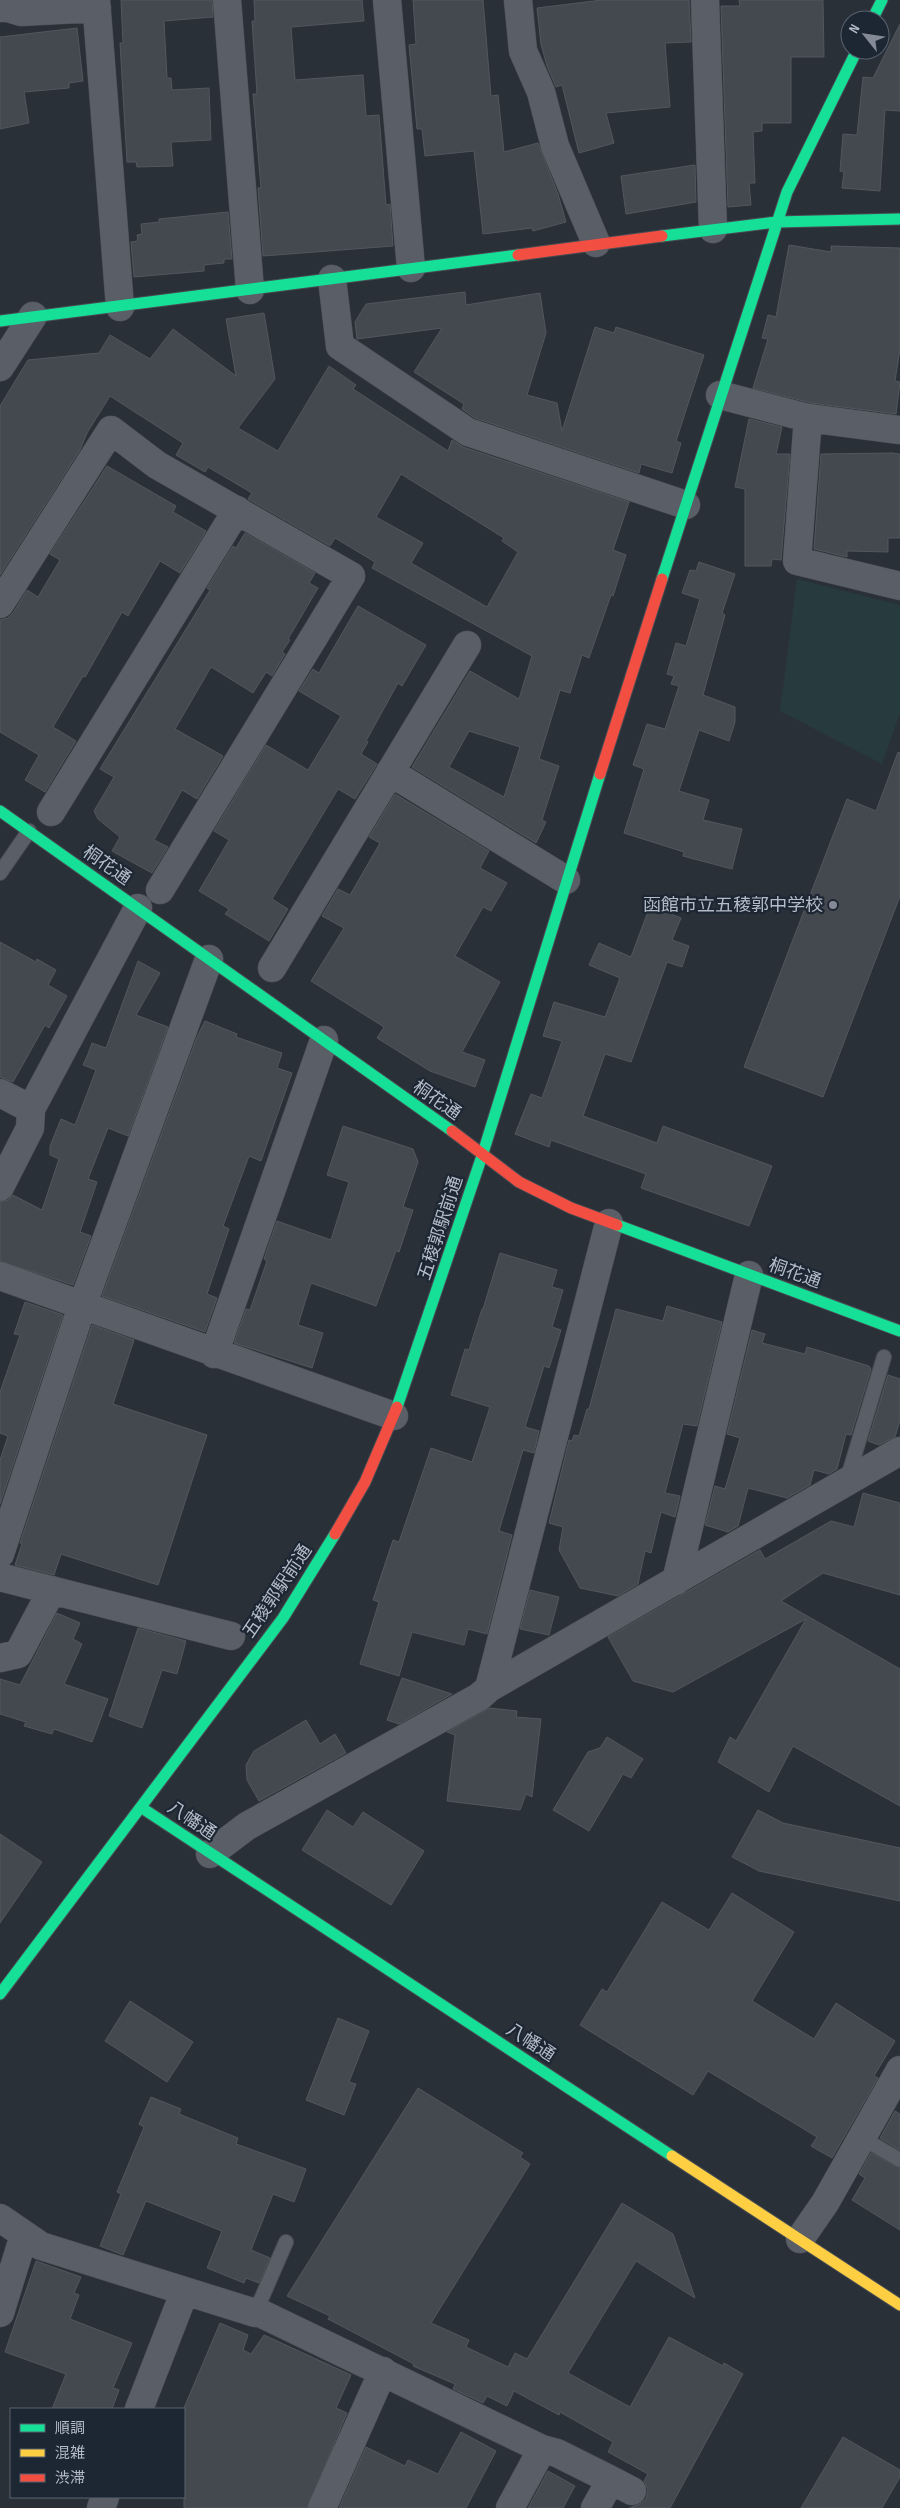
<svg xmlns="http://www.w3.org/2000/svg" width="900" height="2508" viewBox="0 0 900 2508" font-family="'Sofia Sans Condensed','Noto Sans JP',sans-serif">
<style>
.green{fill:#273a3e}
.building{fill:#444950;stroke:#52575f;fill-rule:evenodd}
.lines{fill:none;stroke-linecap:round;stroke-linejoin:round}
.lane-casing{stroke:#484c53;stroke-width:16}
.street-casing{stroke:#484c53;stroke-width:29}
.fast-casing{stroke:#484c53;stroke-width:13}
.slow-casing{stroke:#484c53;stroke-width:13}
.jam-casing{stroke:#484c53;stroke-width:13}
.lane{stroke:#5a5e66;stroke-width:14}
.street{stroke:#5a5e66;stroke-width:28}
.fast{stroke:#16e098;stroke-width:11}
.slow{stroke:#ffcf43;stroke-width:11}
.jam{stroke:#f24e42;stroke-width:11}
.poi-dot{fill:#848b96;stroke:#1d2633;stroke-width:2}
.labels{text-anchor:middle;stroke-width:4.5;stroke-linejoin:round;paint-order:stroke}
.street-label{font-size:18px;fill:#b4bcc9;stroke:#1d2633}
.poi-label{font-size:18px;fill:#b4bcc9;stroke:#1d2633;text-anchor:end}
</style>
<rect width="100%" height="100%" fill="#2a3038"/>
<!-- green -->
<path class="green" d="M 797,579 L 900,605 L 900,713 L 882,764 L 780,711 Z"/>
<!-- building -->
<path class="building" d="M 121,0 L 212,0 L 213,17 L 164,21 L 167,78 L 171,78 L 172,90 L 209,88 L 211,140 L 171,142 L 173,166 L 137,167 L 136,162 L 127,162 L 120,43 L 123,43 Z
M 254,0 L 362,0 L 364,21 L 291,27 L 295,80 L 363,75 L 366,116 L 379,115 L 386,205 L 390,204 L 393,246 L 263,256 L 258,188 L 261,188 L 253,94 L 257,94 L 252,21 L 255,21 Z
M 413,0 L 483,0 L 491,96 L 498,95 L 504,152 L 538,143 L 558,194 L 566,222 L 533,231 L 532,228 L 483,234 L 474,151 L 425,156 L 422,129 L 417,129 L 409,45 L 416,44 Z
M 602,0 L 689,0 L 691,42 L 665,43 L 670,107 L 606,113 L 614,143 L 579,153 L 562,85 L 556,87 L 547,66 L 541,44 L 537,8 Z
M 739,0 L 823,0 L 824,57 L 791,57 L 791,123 L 762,123 L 762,131 L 753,132 L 755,183 L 749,183 L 751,205 L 728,207 L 721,6 L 740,6 Z
M 900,24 L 900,111 L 885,110 L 880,191 L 842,188 L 844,172 L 840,171 L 843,134 L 857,135 L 863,77 L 873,78 Z
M 77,28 L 83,81 L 69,83 L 69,88 L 24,92 L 29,123 L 0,129 L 0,37 Z
M 695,165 L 696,202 L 626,214 L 621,176 Z
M 228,212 L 232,259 L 224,259 L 224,263 L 204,265 L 204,271 L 134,277 L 131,242 L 138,241 L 137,235 L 142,234 L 141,224 L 159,222 L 159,219 Z
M 789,245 L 831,252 L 831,246 L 900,248 L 900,349 L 895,381 L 900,382 L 896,414 L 811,403 L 753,388 L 768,339 L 762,338 L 768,315 L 776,317 Z
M 465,292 L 466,305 L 540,293 L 546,333 L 527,395 L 557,403 L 562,431 L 595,327 L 614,333 L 616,327 L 704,355 L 676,441 L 681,443 L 672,473 L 641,464 L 639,473 L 475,418 L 462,409 L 464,404 L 414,372 L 442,328 L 357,339 L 355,322 L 366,304 Z
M 264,313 L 275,379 L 238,428 L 278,451 L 329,366 L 356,385 L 353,389 L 448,451 L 452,440 L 463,447 L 629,502 L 613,550 L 626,555 L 613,596 L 611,595 L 589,658 L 582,655 L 570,693 L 560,690 L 539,759 L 559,766 L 542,820 L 546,822 L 536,843 L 412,767 L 470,671 L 519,699 L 532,656 L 372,568 L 375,562 L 335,538 L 330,546 L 248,499 L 252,493 L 208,467 L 205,472 L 176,455 L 183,443 L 110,396 L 87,433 L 80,450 L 0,575 L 0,406 L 28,360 L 99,353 L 110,335 L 150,359 L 173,329 L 236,376 L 226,319 ZM 401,474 L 504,538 L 502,541 L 518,552 L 487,607 L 411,563 L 423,543 L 376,517 ZM 469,731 L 520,747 L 504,797 L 449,767 Z
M 749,419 L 782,427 L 776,454 L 790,454 L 781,560 L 772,559 L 771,566 L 745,566 L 745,489 L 735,487 Z
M 892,453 L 900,454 L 900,538 L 888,538 L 888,552 L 847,551 L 847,557 L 814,549 L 821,454 Z
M 107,466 L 176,506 L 173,512 L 206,531 L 180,573 L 160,561 L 128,616 L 122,612 L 85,677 L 83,676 L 53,727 L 76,741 L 45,792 L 25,780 L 39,755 L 0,732 L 0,620 L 8,618 L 13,613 L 27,590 L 38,597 L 60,560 L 50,554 Z
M 245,533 L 315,573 L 309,583 L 318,588 L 288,639 L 290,640 L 282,652 L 285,654 L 272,676 L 266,672 L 253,693 L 211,667 L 175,729 L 223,756 L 197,799 L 182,790 L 154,840 L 168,847 L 152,873 L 112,851 L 120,837 L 98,819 L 94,811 L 114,777 L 100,769 L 210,590 L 207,588 L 233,546 L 236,548 Z
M 699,562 L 735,574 L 722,613 L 725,615 L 703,695 L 735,707 L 735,722 L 729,741 L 699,730 L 679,791 L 709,800 L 703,820 L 742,829 L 732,869 L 683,856 L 684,852 L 624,833 L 644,769 L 633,765 L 647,724 L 665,729 L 679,686 L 671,684 L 674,676 L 667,674 L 676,643 L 686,646 L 700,599 L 682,593 L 690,570 L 696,571 Z
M 358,606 L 426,645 L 402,686 L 398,683 L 366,741 L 368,742 L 361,754 L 377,764 L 355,799 L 338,789 L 272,899 L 288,909 L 269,941 L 225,914 L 229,909 L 199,891 L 229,840 L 214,831 L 266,745 L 308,770 L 341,716 L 299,691 L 313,669 L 319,673 Z
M 898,752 L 900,753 L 900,896 L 823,1097 L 744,1067 L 847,799 L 876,811 Z
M 395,794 L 489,851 L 480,868 L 507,883 L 491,911 L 483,907 L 455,956 L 500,982 L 462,1052 L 485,1060 L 475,1087 L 430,1071 L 377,1038 L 384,1027 L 311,981 L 344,928 L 322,916 L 338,889 L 350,895 L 380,843 L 369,837 Z
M 650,906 L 681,918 L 672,940 L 689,946 L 682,967 L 667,962 L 631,1062 L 605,1054 L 583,1116 L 657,1143 L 663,1126 L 772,1166 L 749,1226 L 641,1188 L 646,1174 L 551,1140 L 549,1147 L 515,1134 L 531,1094 L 542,1098 L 562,1041 L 543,1036 L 554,1002 L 605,1017 L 620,978 L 589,965 L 599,943 L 631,957 Z
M 0,942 L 36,962 L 37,959 L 56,970 L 48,985 L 67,996 L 49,1028 L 45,1025 L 13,1082 L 0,1077 Z
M 138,961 L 160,973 L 136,1015 L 168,1027 L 128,1136 L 108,1128 L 88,1179 L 97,1182 L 80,1232 L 91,1236 L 73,1285 L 0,1261 L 0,1202 L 8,1200 L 13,1195 L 42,1210 L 59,1159 L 50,1155 L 50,1146 L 61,1119 L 75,1125 L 96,1070 L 83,1065 L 88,1054 L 92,1043 L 106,1048 Z
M 205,1021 L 237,1034 L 236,1037 L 282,1053 L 277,1068 L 292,1073 L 261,1161 L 249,1156 L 223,1226 L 229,1229 L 207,1294 L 217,1298 L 205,1332 L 102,1296 L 197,1037 Z
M 343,1126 L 413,1149 L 418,1162 L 403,1207 L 413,1210 L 399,1252 L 396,1251 L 376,1306 L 311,1283 L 298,1325 L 323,1333 L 312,1368 L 234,1343 L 246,1309 L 250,1310 L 267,1261 L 264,1259 L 277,1221 L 331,1240 L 349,1182 L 327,1175 Z
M 500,1253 L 557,1270 L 552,1287 L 563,1290 L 552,1327 L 561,1330 L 549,1368 L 544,1366 L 525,1427 L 539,1431 L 534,1453 L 523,1450 L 499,1531 L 512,1535 L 487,1634 L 468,1629 L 464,1645 L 412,1632 L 399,1676 L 360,1664 L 379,1602 L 373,1600 L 393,1540 L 399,1542 L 431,1448 L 472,1462 L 490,1407 L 451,1395 L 465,1349 L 469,1350 L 482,1309 L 483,1309 Z
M 25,1302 L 63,1315 L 0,1504 L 0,1460 L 8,1436 L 0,1433 L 0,1392 L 20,1335 L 14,1334 Z
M 667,1306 L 722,1322 L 697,1426 L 683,1424 L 665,1493 L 680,1496 L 675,1517 L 661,1512 L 651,1553 L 645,1551 L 638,1584 L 618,1596 L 580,1588 L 559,1550 L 563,1527 L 549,1523 L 569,1440 L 572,1441 L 574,1435 L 579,1436 L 587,1409 L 589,1409 L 616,1309 L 663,1321 Z
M 92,1325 L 134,1340 L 113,1404 L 207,1435 L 158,1585 L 61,1554 L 54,1575 L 15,1565 L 22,1544 L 20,1543 Z
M 752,1330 L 765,1334 L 762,1343 L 805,1354 L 807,1347 L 869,1366 L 871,1369 L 851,1435 L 846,1434 L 837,1469 L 829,1474 L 814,1470 L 810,1485 L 787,1498 L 748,1488 L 738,1526 L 728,1532 L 705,1525 L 715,1486 L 725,1489 L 740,1438 L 727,1434 Z
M 888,1375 L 900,1379 L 900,1420 L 895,1437 L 879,1445 L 868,1441 Z
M 863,1493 L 900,1503 L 900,1595 L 823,1573 L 781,1601 L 900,1669 L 900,1806 L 793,1746 L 769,1792 L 718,1762 L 730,1737 L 736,1741 L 806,1619 L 673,1692 L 633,1681 L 608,1637 L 760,1550 L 765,1559 L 831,1521 L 854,1527 Z
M 530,1590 L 559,1597 L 549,1635 L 520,1629 Z
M 57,1613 L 80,1623 L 73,1639 L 82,1644 L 64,1684 L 108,1699 L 92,1742 L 54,1729 L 52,1734 L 24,1726 L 26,1722 L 0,1714 L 0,1679 L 20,1685 Z
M 138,1628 L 186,1641 L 177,1674 L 162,1670 L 142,1728 L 109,1716 Z
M 402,1678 L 452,1694 L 399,1724 L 387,1720 Z
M 490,1708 L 517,1711 L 516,1717 L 541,1719 L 532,1797 L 526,1794 L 520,1810 L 447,1801 L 455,1735 L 447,1732 Z
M 306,1720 L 320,1744 L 335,1734 L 346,1753 L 259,1801 L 247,1780 L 246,1765 L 254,1751 Z
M 607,1737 L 643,1759 L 631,1778 L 623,1774 L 589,1831 L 553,1810 L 588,1752 L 600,1748 Z
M 327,1810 L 353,1827 L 363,1812 L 424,1851 L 391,1905 L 302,1850 Z
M 758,1810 L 783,1823 L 900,1848 L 900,1901 L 759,1871 L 732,1857 Z
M 0,1834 L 42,1862 L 0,1923 Z
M 732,1893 L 794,1932 L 752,2001 L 814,2039 L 836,2003 L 895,2041 L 874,2076 L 878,2078 L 832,2158 L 811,2146 L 817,2137 L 708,2071 L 693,2095 L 580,2025 L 602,1989 L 607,1992 L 662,1902 L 709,1930 Z
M 130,2001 L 193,2042 L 167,2082 L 105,2041 Z
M 338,2018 L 369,2031 L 349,2082 L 356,2084 L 344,2115 L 306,2100 Z
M 418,2088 L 523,2153 L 520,2157 L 530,2164 L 431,2323 L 469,2340 L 466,2347 L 508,2367 L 515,2353 L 527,2359 L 622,2203 L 673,2234 L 695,2298 L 636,2261 L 568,2373 L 630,2407 L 669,2337 L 723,2366 L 724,2363 L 743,2374 L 670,2508 L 629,2508 L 640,2504 L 646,2499 L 648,2490 L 644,2481 L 648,2474 L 608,2452 L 613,2442 L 560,2412 L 559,2415 L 514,2391 L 507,2406 L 487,2396 L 483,2403 L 453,2389 L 455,2384 L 413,2366 L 414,2364 L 328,2319 L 330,2316 L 287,2296 Z
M 151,2097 L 181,2109 L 179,2114 L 238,2138 L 236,2144 L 306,2169 L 294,2202 L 273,2194 L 251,2250 L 270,2258 L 259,2283 L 246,2278 L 244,2283 L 207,2268 L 222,2231 L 146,2201 L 123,2255 L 100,2246 L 121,2194 L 117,2192 L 144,2127 L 139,2124 Z
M 895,2111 L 900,2114 L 900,2150 L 880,2138 Z
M 871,2153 L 900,2169 L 900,2230 L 852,2200 L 865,2178 L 859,2174 Z
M 36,2261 L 81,2277 L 74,2293 L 79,2295 L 70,2319 L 132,2343 L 113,2388 L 119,2390 L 112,2409 L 52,2409 L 66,2374 L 5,2352 Z
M 220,2323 L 248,2335 L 243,2350 L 251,2354 L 264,2335 L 351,2375 L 336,2408 L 347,2413 L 307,2508 L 184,2508 L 184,2408 Z
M 461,2432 L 496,2451 L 466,2508 L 339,2508 L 366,2447 L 405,2466 L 408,2460 L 438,2474 Z
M 843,2437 L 900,2470 L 900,2477 L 882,2508 L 801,2508 Z
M 548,2471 L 575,2486 L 563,2508 L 528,2508 Z"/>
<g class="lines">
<defs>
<path id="lane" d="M 0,873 L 29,831
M 847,1480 L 884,1357
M 862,2138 L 900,2160
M 256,2311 L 286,2242"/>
<path id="street" d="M 96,0 L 120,307
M 227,0 L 250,290
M 387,0 L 411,268
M 518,0 L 523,51 L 541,92 L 555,146 L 596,243
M 705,0 L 713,229
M 0,8 L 8,8 L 21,12 L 97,8
M 332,279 L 340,346 L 468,432 L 686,505
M 0,367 L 33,316
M 720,395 L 808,418 L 900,430
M 808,418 L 797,561 L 900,586
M 0,604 L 111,430 L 157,465 L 351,576 L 160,890
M 390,772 L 566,880
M 51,812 L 237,510
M 272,968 L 467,645
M 0,1093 L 31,1109
M 0,1187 L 30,1128 L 31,1109 L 138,908
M 0,1276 L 394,1416
M 214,1354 L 324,1040
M 0,1554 L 82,1306 L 209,959
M 0,1577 L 231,1636
M 676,1581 L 749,1275
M 0,1658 L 18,1654 L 52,1590
M 489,1688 L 609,1223
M 210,1854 L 247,1826 L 479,1697 L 489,1688 L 900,1451
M 0,2218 L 41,2246 L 255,2313 L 256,2311 L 542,2449 L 557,2453 L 611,2480 L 595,2508
M 800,2239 L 825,2203 L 900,2070
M 0,2313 L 24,2235
M 139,2409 L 184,2293
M 611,2480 L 632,2491
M 101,2508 L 105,2497
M 322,2508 L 383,2371
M 510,2508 L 542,2449"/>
<path id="fast" d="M 872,20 L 882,0
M 662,236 L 776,222 L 900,219
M 0,321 L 518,255
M 662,579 L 787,192 L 857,50
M 0,811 L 452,1131
M 617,1225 L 900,1331
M 397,1407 L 483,1153 L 600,774
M 142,1808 L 672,2156
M 0,1994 L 283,1618 L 335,1534"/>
<path id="slow" d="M 672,2156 L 900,2305"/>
<path id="jam" d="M 518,255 L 662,236
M 600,774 L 662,579
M 452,1131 L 519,1182 L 571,1208 L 617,1225
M 335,1534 L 365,1482 L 397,1407"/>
</defs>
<!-- lane casing -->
<use href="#lane" class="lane-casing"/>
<!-- street casing -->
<use href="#street" class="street-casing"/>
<!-- fast casing -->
<use href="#fast" class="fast-casing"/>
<!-- slow casing -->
<use href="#slow" class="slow-casing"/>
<!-- jam casing -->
<use href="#jam" class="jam-casing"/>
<!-- lane -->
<use href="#lane" class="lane"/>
<!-- street -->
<use href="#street" class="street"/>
<!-- fast -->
<use href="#fast" class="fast"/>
<!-- slow -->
<use href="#slow" class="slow"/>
<!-- jam -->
<use href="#jam" class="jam"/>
</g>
<!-- markers -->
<circle class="poi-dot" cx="833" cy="905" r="5"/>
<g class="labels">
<!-- street labels -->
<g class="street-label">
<text transform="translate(107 865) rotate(35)" y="6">桐花通</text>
<text transform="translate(437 1100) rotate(35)" y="6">桐花通</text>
<text transform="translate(440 1228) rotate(-72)" y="6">五稜郭駅前通</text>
<text transform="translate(795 1273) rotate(20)" y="6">桐花通</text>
<text transform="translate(277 1591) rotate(-56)" y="6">五稜郭駅前通</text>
<text transform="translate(192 1820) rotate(34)" y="6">八幡通</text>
<text transform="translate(531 2042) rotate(33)" y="6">八幡通</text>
</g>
<!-- poi labels -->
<g class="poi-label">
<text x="823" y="911">函館市立五稜郭中学校</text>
</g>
</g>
<!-- legend -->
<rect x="10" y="2408" width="175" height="90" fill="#1d2633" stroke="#59626f"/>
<rect x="20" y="2424" width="25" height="8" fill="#16e098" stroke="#59626f"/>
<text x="55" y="2433" font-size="15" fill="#b4bcc9">順調</text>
<rect x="20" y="2449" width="25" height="8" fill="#ffcf43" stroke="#59626f"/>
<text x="55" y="2458" font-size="15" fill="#b4bcc9">混雑</text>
<rect x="20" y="2474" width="25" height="8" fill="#f24e42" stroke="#59626f"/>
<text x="55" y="2483" font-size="15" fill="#b4bcc9">渋滞</text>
<!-- north arrow -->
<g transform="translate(865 35) rotate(300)"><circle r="24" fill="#1d2633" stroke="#59626f"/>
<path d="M0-4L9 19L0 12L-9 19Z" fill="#848b96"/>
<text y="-8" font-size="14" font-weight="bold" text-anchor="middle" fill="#b4bcc9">N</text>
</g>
</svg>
